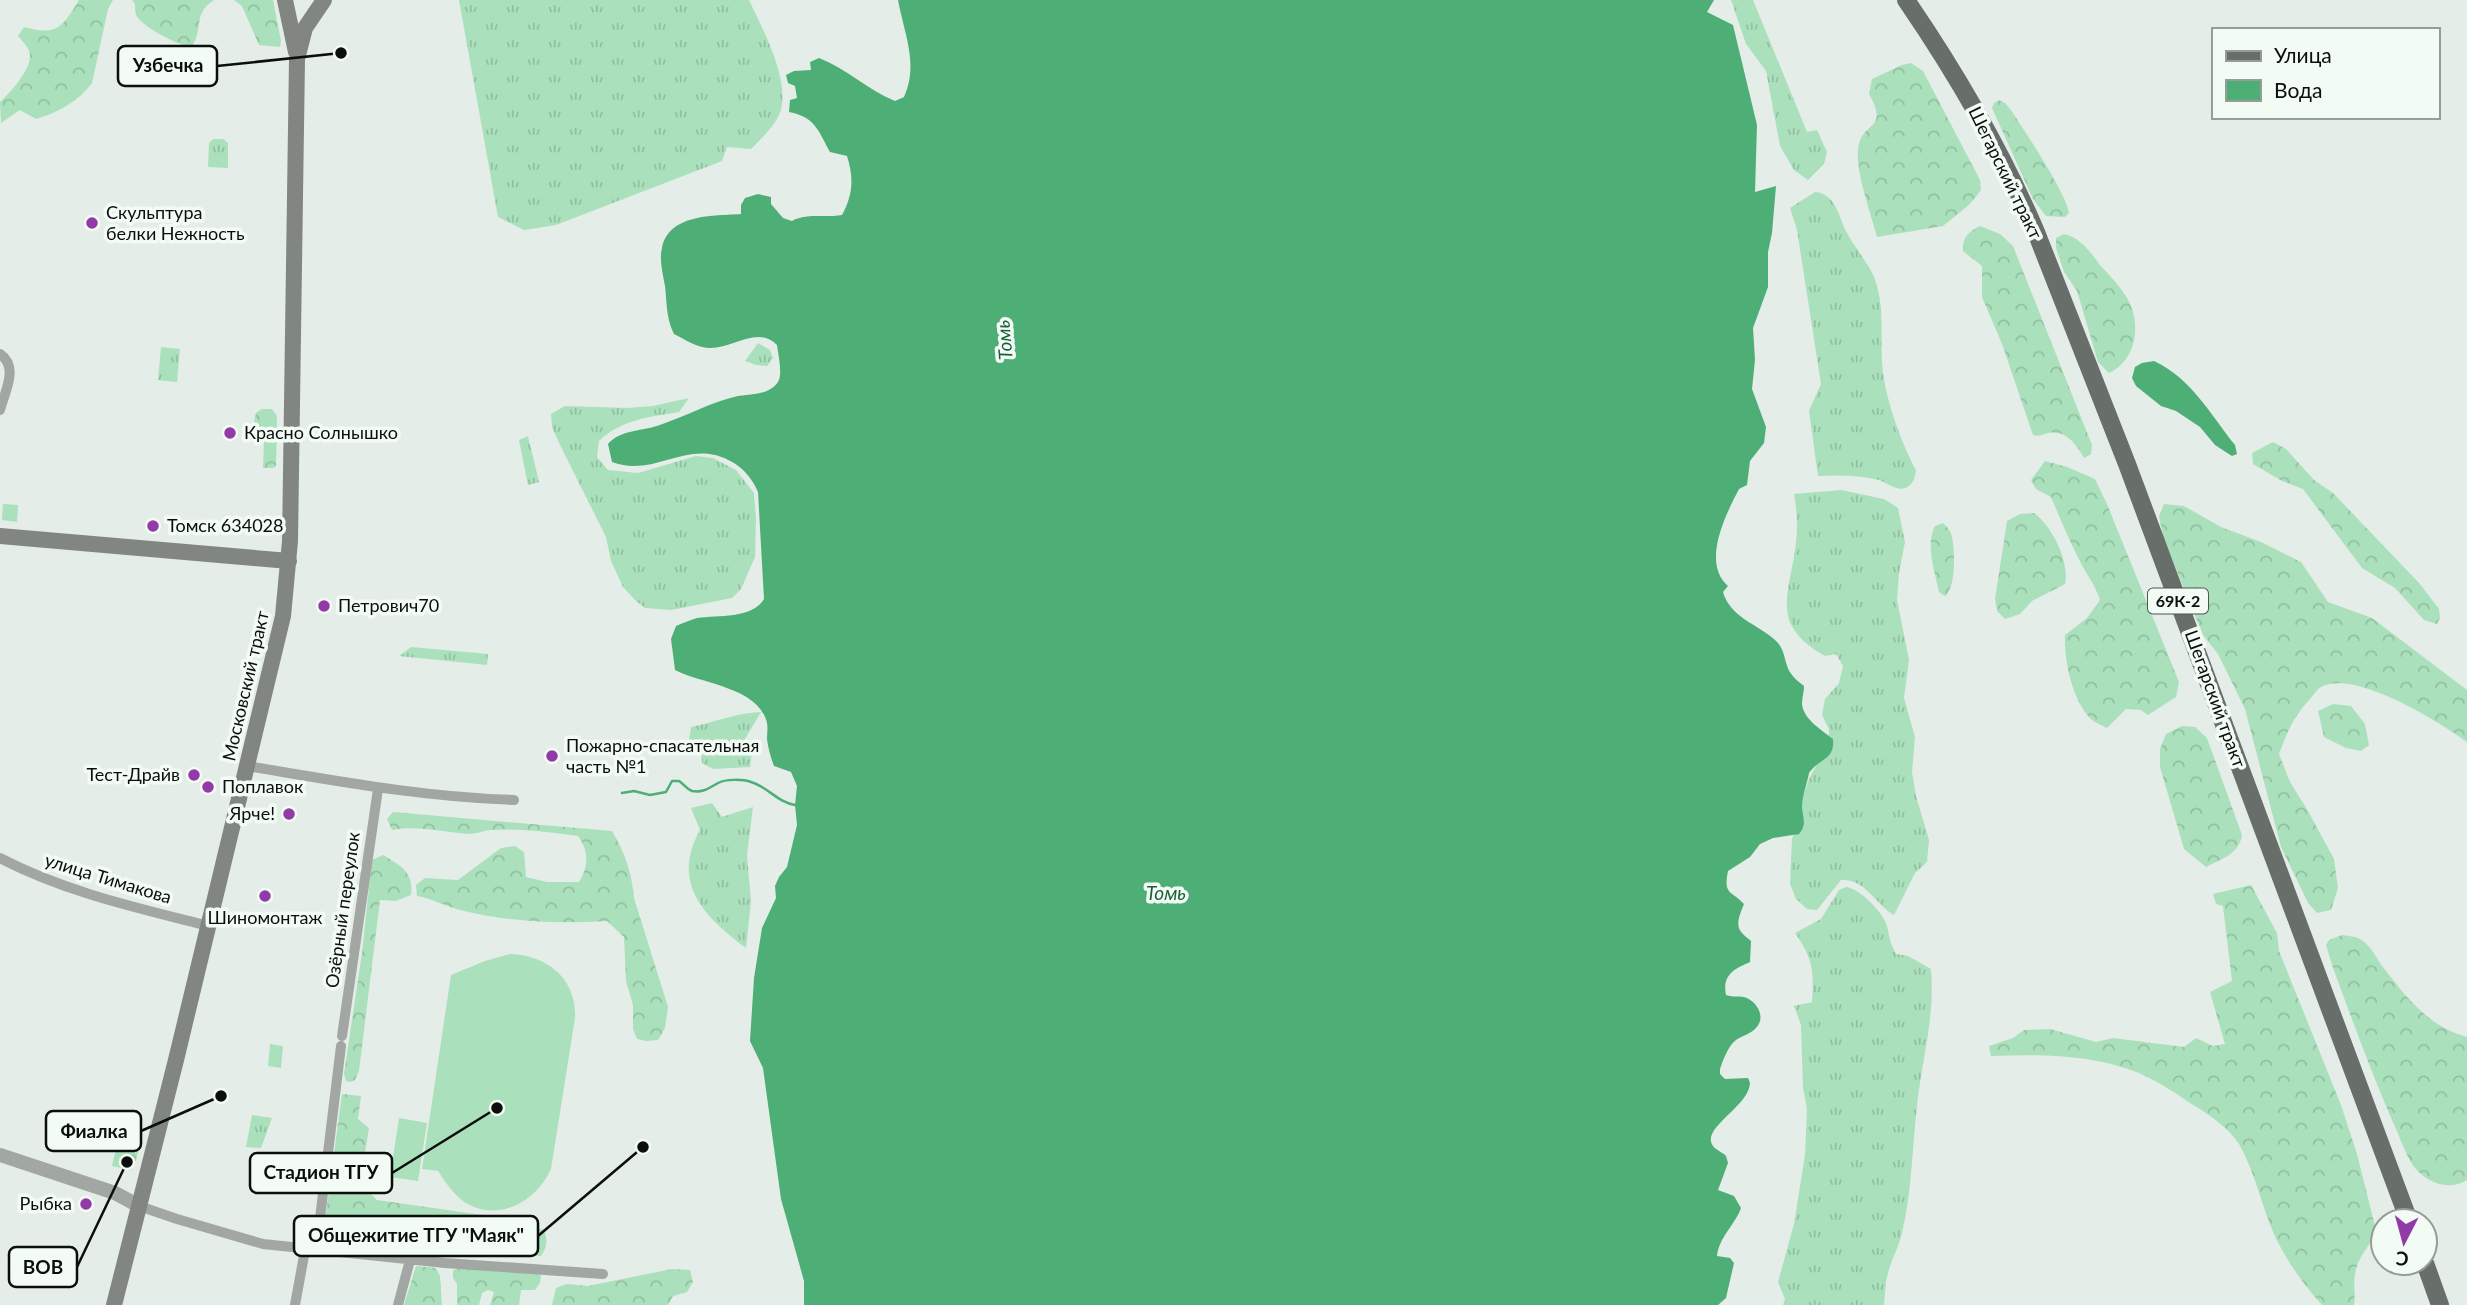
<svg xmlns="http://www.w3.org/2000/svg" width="2467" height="1305" viewBox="0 0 2467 1305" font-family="Lato,sans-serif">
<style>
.grass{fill:url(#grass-tufts)}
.forest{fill:url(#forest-crowns)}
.garden{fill:#aae1bc}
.water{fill:#4daf76}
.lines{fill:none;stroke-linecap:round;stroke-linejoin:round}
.stream{stroke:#4daf76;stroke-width:2.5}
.minor{stroke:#a3a7a4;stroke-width:10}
.tertiary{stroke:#a3a7a4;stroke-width:14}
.secondary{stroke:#818682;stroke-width:16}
.primary{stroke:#686f6a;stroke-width:18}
.poi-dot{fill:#923ba8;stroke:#f2fbf4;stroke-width:2.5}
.labels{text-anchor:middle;stroke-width:7;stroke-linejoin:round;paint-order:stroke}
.shield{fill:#f2fbf4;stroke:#505552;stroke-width:2}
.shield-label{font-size:16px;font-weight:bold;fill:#0b0e0c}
.street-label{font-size:18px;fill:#0b0e0c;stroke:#f2fbf4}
.poi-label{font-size:18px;fill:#0b0e0c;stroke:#f2fbf4;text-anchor:start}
.water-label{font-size:19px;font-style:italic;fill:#1a613b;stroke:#f2fbf4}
.leader{fill:none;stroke:#0b0e0c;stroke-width:2.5}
.callout-dot{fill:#0b0e0c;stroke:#f2fbf4;stroke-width:2.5}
.callout{fill:#f2fbf4;stroke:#0b0e0c;stroke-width:2.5}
.callout-label{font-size:19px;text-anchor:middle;font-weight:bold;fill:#0b0e0c}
</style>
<defs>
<pattern id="grass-tufts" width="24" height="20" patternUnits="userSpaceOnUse" patternTransform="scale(1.75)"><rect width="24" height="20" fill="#aae1bc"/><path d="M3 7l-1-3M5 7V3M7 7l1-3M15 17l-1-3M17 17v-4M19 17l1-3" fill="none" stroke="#91c0a0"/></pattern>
<pattern id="forest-crowns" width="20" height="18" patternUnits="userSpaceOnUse" patternTransform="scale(1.75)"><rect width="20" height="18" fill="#aae1bc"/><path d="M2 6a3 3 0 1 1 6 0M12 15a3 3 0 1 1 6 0" fill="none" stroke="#91c0a0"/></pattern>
</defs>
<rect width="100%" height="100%" fill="#e4ede7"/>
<!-- grass -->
<path class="grass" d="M 459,0 L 749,0 C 762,28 793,84 779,115 C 773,128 761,139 751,149 L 727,147 L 722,161 L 556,225 L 524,230 L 498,217 Z
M 1731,0 L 1753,0 L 1807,132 L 1817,130 L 1827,152 L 1824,164 L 1808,180 L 1794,170 L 1780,146 L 1766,71 L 1746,44 Z
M 213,139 L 223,139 L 228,143 L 228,168 L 208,167 L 209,143 Z
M 1815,192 C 1836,194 1838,215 1846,231 C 1854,247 1867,261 1874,277 C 1887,310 1878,345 1884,379 C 1888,405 1903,447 1916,470 C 1915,478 1913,485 1905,488 C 1897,491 1887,483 1879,480 C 1858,475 1839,475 1818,476 L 1809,411 L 1821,384 L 1797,230 L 1790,208 Z
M 758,343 L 770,350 L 773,358 L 767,366 L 756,365 L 745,361 Z
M 161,347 L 180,349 L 177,382 L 158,380 Z
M 689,398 L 679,412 C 650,417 622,419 599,441 L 597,457 L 608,470 L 638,473 L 696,456 L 713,458 L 736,470 L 754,493 L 756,519 L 755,557 L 741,589 L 732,598 L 671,610 L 645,608 L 636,601 L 623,587 L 611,561 L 606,537 L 561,447 L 552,427 L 551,414 L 565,406 L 627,408 L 653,406 Z
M 528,436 L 539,482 L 528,485 L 519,440 Z
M 1841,490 L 1884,499 L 1898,508 L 1905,542 L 1899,573 L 1897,600 L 1909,660 L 1904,698 L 1915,737 L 1912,772 L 1916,796 L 1929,840 L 1927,862 L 1915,873 L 1894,915 C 1874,903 1866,879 1841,880 L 1817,910 L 1807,909 L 1796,899 L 1790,884 L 1792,838 L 1802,821 L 1799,808 L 1809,779 L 1829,742 L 1829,729 L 1822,715 L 1825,699 L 1839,683 L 1843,666 L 1836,654 L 1825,656 C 1768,624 1790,594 1796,543 C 1798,526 1797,511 1794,494 Z
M 3,504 L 18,505 L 17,522 L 2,520 Z
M 411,647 L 488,654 L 487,665 L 399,656 Z
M 761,712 L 745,739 L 752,751 L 750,767 L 713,769 L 702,763 L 701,748 L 689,741 L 691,727 C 715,722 737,713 761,712 Z
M 712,803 L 722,817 L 753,807 L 747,855 L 751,901 L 746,948 C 705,917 670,884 700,830 L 691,808 Z
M 1846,887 C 1859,888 1884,913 1887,926 C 1890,939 1889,940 1896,954 L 1908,956 L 1931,969 C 1935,1019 1922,1058 1917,1106 C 1912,1148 1912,1192 1902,1233 C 1899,1247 1891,1260 1888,1273 C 1885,1283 1885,1295 1884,1305 L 1783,1305 L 1785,1299 L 1778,1282 L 1794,1224 L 1805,1155 L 1807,1109 L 1803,1088 L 1801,1025 L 1794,1006 L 1812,1002 C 1814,970 1813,959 1795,933 L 1821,919 L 1839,890 Z
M 270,1044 L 283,1046 L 281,1068 L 268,1066 Z
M 252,1115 L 272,1118 L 261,1148 L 246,1147 Z"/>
<!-- forest -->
<path class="forest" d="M 79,0 L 113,0 L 108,9 L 92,83 C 79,101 57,113 36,119 L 20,110 L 1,123 L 0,102 C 10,93 31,70 30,55 C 29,47 23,42 18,36 L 24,27 C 57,36 62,28 79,0 Z
M 132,0 L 214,0 C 192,14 204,29 192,46 C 181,48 141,26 136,15 C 135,12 135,7 135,4 Z
M 234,0 L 273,0 L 281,41 L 280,47 L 259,45 L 242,6 Z
M 1911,63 L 1923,71 L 1980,180 L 1981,190 L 1970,204 L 1943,226 L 1877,237 C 1871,214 1856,173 1858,151 C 1859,120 1891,133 1869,94 L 1872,79 L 1902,65 Z
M 1999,100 L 2005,103 L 2011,110 C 2025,132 2066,192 2069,213 L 2065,217 L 2046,216 L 2033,199 L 1992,108 L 1994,103 Z
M 1980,226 L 2000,234 L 2013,246 L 2092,445 L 2091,454 L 2084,458 C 2077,445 2066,430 2049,433 C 2042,434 2041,437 2033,435 L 2002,344 L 1982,297 L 1982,266 L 1963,251 C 1962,238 1968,232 1980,226 Z
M 2064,234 C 2080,237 2091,253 2100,265 C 2111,277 2127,293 2132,309 C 2140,333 2133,362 2109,373 L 2098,362 L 2077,291 L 2064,272 L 2056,248 L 2056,238 Z
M 262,409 L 272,409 L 277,416 L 276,466 L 273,468 L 263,468 L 264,440 L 254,421 L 256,413 Z
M 2273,442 L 2286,449 L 2314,480 L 2333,493 L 2420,584 L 2439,609 L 2440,618 L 2437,624 L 2424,620 L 2395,588 L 2362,568 L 2303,489 L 2282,481 L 2253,464 L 2252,453 Z
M 2045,461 L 2067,467 L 2095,479 L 2107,504 L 2179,682 L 2176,697 L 2148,715 L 2141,710 L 2126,709 L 2107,728 C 2102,725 2095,723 2092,720 C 2072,701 2064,660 2065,635 L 2087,618 L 2100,600 C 2096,586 2088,577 2082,565 C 2070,543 2061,520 2051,497 L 2036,489 L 2031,480 Z
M 2164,504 L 2184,506 L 2221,527 L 2261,542 L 2301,562 L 2328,602 L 2372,618 L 2467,690 L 2467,742 C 2439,722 2355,669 2321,687 C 2317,689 2313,696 2310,699 C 2294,716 2287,732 2279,754 L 2290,782 L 2308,811 L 2334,859 L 2338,888 L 2331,910 L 2317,913 L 2308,903 L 2281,847 L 2245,709 L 2218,654 L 2203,635 L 2163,537 L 2159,516 Z
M 2034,513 C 2052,526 2070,562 2065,584 L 2032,601 L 2020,614 L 2005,619 L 1997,611 L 1995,599 L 2007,521 L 2020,514 Z
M 1943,523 C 1947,527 1951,531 1952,537 C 1955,550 1956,589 1945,596 L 1939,592 C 1935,572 1925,545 1935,526 Z
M 2333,704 L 2351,706 L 2365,724 L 2369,745 L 2361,751 L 2346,748 L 2324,737 L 2318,711 Z
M 2182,726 L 2195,727 L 2207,738 L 2242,835 C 2239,854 2222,859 2206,867 L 2184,849 L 2160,767 L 2160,749 L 2166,734 Z
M 393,812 L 612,831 C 625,852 632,874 634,898 L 668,1007 L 665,1028 L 658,1040 L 646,1041 L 637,1039 L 633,1029 L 633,1005 L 626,981 L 624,937 L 607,921 C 558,924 512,922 464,911 C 447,907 433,899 417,896 L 416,885 L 425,878 L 458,880 L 501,848 L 515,846 L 524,852 L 526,877 L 547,882 L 579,882 C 589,866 589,851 578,836 C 549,832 519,828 490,830 C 482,831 476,834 468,834 C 443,832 416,825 392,830 L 387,819 Z
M 383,855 C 401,866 414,872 411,895 L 396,901 L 380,900 L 359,1071 L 355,1080 L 350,1082 L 346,1081 L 344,1074 L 362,953 L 372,860 Z
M 2251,885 L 2277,933 L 2279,951 L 2341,1105 L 2357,1154 L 2375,1226 C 2373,1245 2362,1251 2357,1266 C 2352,1280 2356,1292 2354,1305 L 2322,1305 C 2303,1284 2286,1260 2274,1234 C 2261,1204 2255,1172 2239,1144 C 2228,1127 2207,1113 2190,1103 C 2174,1092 2157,1081 2139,1073 C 2093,1054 2040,1054 1991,1056 L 1989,1046 L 2013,1038 L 2024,1030 L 2050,1029 L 2096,1042 L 2113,1038 L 2184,1047 L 2196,1038 L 2213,1046 L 2225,1044 L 2210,992 L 2232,981 L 2223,906 L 2216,904 L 2213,894 Z
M 2342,935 C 2347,936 2353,936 2358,938 C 2371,944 2375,957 2383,967 C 2406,997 2429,1027 2467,1037 L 2467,1180 C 2448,1192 2424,1182 2412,1164 C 2404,1151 2399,1134 2392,1120 C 2370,1069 2351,1017 2332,965 L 2326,945 L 2329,940 Z
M 342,1094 L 361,1096 L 358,1119 L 369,1128 L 360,1184 L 377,1200 L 490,1216 L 544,1230 C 548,1240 547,1247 541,1256 L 328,1243 L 325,1241 L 323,1235 Z
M 121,1127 L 143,1133 L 136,1160 L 131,1170 L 112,1166 Z
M 416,1266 L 436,1268 L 440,1276 L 442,1305 L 404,1305 Z
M 458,1267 L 536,1272 L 541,1276 L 540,1283 L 535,1290 L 521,1290 L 519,1305 L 490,1305 L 494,1292 L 488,1290 L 482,1293 L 479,1305 L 457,1305 L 457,1284 L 453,1278 L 453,1271 Z
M 672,1269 L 690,1270 L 693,1282 L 687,1292 L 673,1296 L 668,1305 L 552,1305 L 556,1288 L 567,1284 L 588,1286 Z"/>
<!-- garden -->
<path class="garden" d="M 510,954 C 547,955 577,979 575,1018 L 551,1169 C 536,1202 497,1224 463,1201 C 453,1193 445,1182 438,1171 L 422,1169 L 451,975 L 485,961 Z
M 399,1118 L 427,1123 L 418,1181 L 390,1177 Z"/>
<!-- water -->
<path class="water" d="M 898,0 L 1714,0 L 1707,12 L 1733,25 L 1757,125 L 1755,192 L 1776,186 L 1772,233 L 1768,252 L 1768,287 L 1753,328 L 1755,360 L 1752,389 L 1766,427 L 1764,443 L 1750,461 L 1747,485 L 1739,489 C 1726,514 1701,563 1728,586 L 1723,592 C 1730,617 1757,624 1775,640 C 1787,650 1783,664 1792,675 C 1795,679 1800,683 1804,686 C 1804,692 1802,698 1802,704 C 1803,719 1823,731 1833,739 C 1835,761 1819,758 1809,773 C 1807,784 1802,796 1802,807 C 1803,819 1807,824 1799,834 L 1773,838 L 1760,844 L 1750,857 L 1728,871 C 1723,896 1732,890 1744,904 C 1741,912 1734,925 1742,933 C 1744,936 1748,938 1751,941 L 1750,962 C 1734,969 1722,975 1726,995 C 1733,998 1740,995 1747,998 C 1759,1004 1766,1019 1755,1029 C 1750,1034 1742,1036 1736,1040 C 1728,1046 1723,1060 1720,1069 L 1720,1074 L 1725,1079 L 1748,1078 L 1750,1083 C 1749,1107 1700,1128 1713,1146 C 1716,1150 1722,1152 1726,1156 L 1728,1163 L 1718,1190 L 1734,1196 L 1741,1208 C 1735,1225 1719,1237 1717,1256 L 1730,1258 L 1734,1263 L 1726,1298 L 1718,1305 L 804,1305 L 804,1281 L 781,1199 L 763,1068 L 750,1041 L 754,978 L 762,928 L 776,898 L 775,886 L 779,877 L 787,867 L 797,825 L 795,805 L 797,786 L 791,772 L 774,766 C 771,758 768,748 767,739 C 767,734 768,728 767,723 C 759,687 701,684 675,670 L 671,639 L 676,626 C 683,623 690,620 697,618 C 718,615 752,619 764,599 L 758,492 C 752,479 746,471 734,463 C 689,435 656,479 612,462 L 608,444 C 620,430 641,431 657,426 C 685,417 710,402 738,396 C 752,394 769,395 778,382 C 783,374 778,354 777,345 C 757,325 733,349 709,348 C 698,348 684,339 674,334 C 666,318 667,303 665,286 C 663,275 659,259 662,248 C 669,213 715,216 741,214 L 741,205 L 745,198 L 758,194 L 771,197 L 771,204 L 783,218 L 792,221 C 807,213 826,218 842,215 C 853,195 854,178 847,156 L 830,152 C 818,130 815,117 789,112 L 790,100 L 797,98 L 795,86 L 788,83 L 786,75 L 794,71 L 811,70 L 810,62 L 819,58 C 847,69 868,90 895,101 L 904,97 C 919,64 904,33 898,0 Z
M 2154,361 C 2192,379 2210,414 2235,445 L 2237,454 L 2232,456 L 2215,445 L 2200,427 L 2176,411 L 2161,406 L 2136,386 L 2132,378 L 2135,367 L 2142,363 Z"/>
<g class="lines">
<!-- stream -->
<path class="stream" d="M 622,793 L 634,791 L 650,795 L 666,792 L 672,781 L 679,781 C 684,784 686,789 692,791 C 703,793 709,788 718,783 C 725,779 743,779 751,782 C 768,787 777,802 795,805"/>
<!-- minor -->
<path class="minor" d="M 0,354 C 19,367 5,391 0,410
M 247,766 C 338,781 422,797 514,800
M 0,858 C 65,892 138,908 209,926
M 342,1036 L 378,789
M 139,1206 L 177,1219 L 263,1244 L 445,1263 L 603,1274
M 316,1251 L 341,1046
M 295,1305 L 305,1250
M 398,1305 L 410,1260"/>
<!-- tertiary -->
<path class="tertiary" d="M 0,1155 L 115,1193 L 139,1206"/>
<!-- secondary -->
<path class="secondary" d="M 285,0 L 296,52
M 0,536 L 289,561
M 114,1305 L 176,1060 L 283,616 L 290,541 L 297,59 L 305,28 L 324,0"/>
<!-- primary -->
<path class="primary" d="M 1906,0 C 1956,73 2001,150 2036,232 L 2127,464 L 2409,1221
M 2425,1263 L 2440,1305"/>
</g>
<!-- markers -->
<g class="poi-dot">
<circle cx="92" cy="223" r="7"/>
<circle cx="230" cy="433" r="7"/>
<circle cx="153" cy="526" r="7"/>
<circle cx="324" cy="606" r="7"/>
<circle cx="552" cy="756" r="7"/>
<circle cx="194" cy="775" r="7"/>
<circle cx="208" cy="787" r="7"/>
<circle cx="289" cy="814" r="7"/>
<circle cx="265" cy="896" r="7"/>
<circle cx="86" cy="1204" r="7"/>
</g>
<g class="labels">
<!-- shield labels -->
<rect class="shield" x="2148" y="588.5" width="60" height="25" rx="5"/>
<g class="shield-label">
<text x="2178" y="607">69К-2</text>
</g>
<!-- street labels -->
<g class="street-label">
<text transform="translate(2005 173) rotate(64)" y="6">Шегарский тракт</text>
<text transform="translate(246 686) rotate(-77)" y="6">Московский тракт</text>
<text transform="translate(2215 699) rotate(70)" y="6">Шегарский тракт</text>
<text transform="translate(108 879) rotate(17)" y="6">улица Тимакова</text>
<text transform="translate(343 910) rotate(-82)" y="6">Озёрный переулок</text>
</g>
<!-- poi labels -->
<g class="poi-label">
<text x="106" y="219">Скульптура<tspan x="106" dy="21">белки Нежность</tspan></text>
<text x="244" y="439">Красно Солнышко</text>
<text x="167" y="532">Томск 634028</text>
<text x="338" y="612">Петрович70</text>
<text x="566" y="752">Пожарно-спасательная<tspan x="566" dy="21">часть №1</tspan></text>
<text x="180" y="781" text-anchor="end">Тест-Драйв</text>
<text x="222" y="793">Поплавок</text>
<text x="275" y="820" text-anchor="end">Ярче!</text>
<text x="265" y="924" text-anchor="middle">Шиномонтаж</text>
<text x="72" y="1210" text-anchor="end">Рыбка</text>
</g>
<!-- water labels -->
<g class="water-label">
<text transform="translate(1004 340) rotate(-95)" y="7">Томь</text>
<text x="1166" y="900">Томь</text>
</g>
</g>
<!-- callouts -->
<path class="leader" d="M341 53L217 66M221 1096L141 1131M497 1108L392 1173M643 1147L538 1236M127 1162L77 1267"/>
<g class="callout-dot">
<circle cx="341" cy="53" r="7"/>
<circle cx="221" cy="1096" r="7"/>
<circle cx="497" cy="1108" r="7"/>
<circle cx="643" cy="1147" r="7"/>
<circle cx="127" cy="1162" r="7"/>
</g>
<g class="callout">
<rect x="118" y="46" width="99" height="40" rx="7"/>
<rect x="46" y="1111" width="95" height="40" rx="7"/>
<rect x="250" y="1153" width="142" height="40" rx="7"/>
<rect x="294" y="1216" width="244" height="40" rx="7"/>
<rect x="9" y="1247" width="68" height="40" rx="7"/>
</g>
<g class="callout-label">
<text x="168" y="72">Узбечка</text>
<text x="94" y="1138">Фиалка</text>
<text x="321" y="1179">Стадион ТГУ</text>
<text x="416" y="1242">Общежитие ТГУ "Маяк"</text>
<text x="43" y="1274">ВОВ</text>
</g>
<!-- legend -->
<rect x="2212" y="28" width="228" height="91" fill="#f2fbf4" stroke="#969c97" stroke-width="2"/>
<rect x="2226" y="51" width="35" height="10" fill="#686f6a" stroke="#969c97" stroke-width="2"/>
<text x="2274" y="63" font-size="21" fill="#0b0e0c">Улица</text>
<rect x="2226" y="80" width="35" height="21" fill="#4daf76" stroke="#969c97" stroke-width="2"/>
<text x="2274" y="98" font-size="21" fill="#0b0e0c">Вода</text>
<!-- north arrow -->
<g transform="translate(2404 1242) rotate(186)"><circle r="33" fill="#f2fbf4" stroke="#969c97" stroke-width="2"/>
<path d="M0-5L12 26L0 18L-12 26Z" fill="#923ba8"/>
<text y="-10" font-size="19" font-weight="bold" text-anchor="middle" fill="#0b0e0c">С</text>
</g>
</svg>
